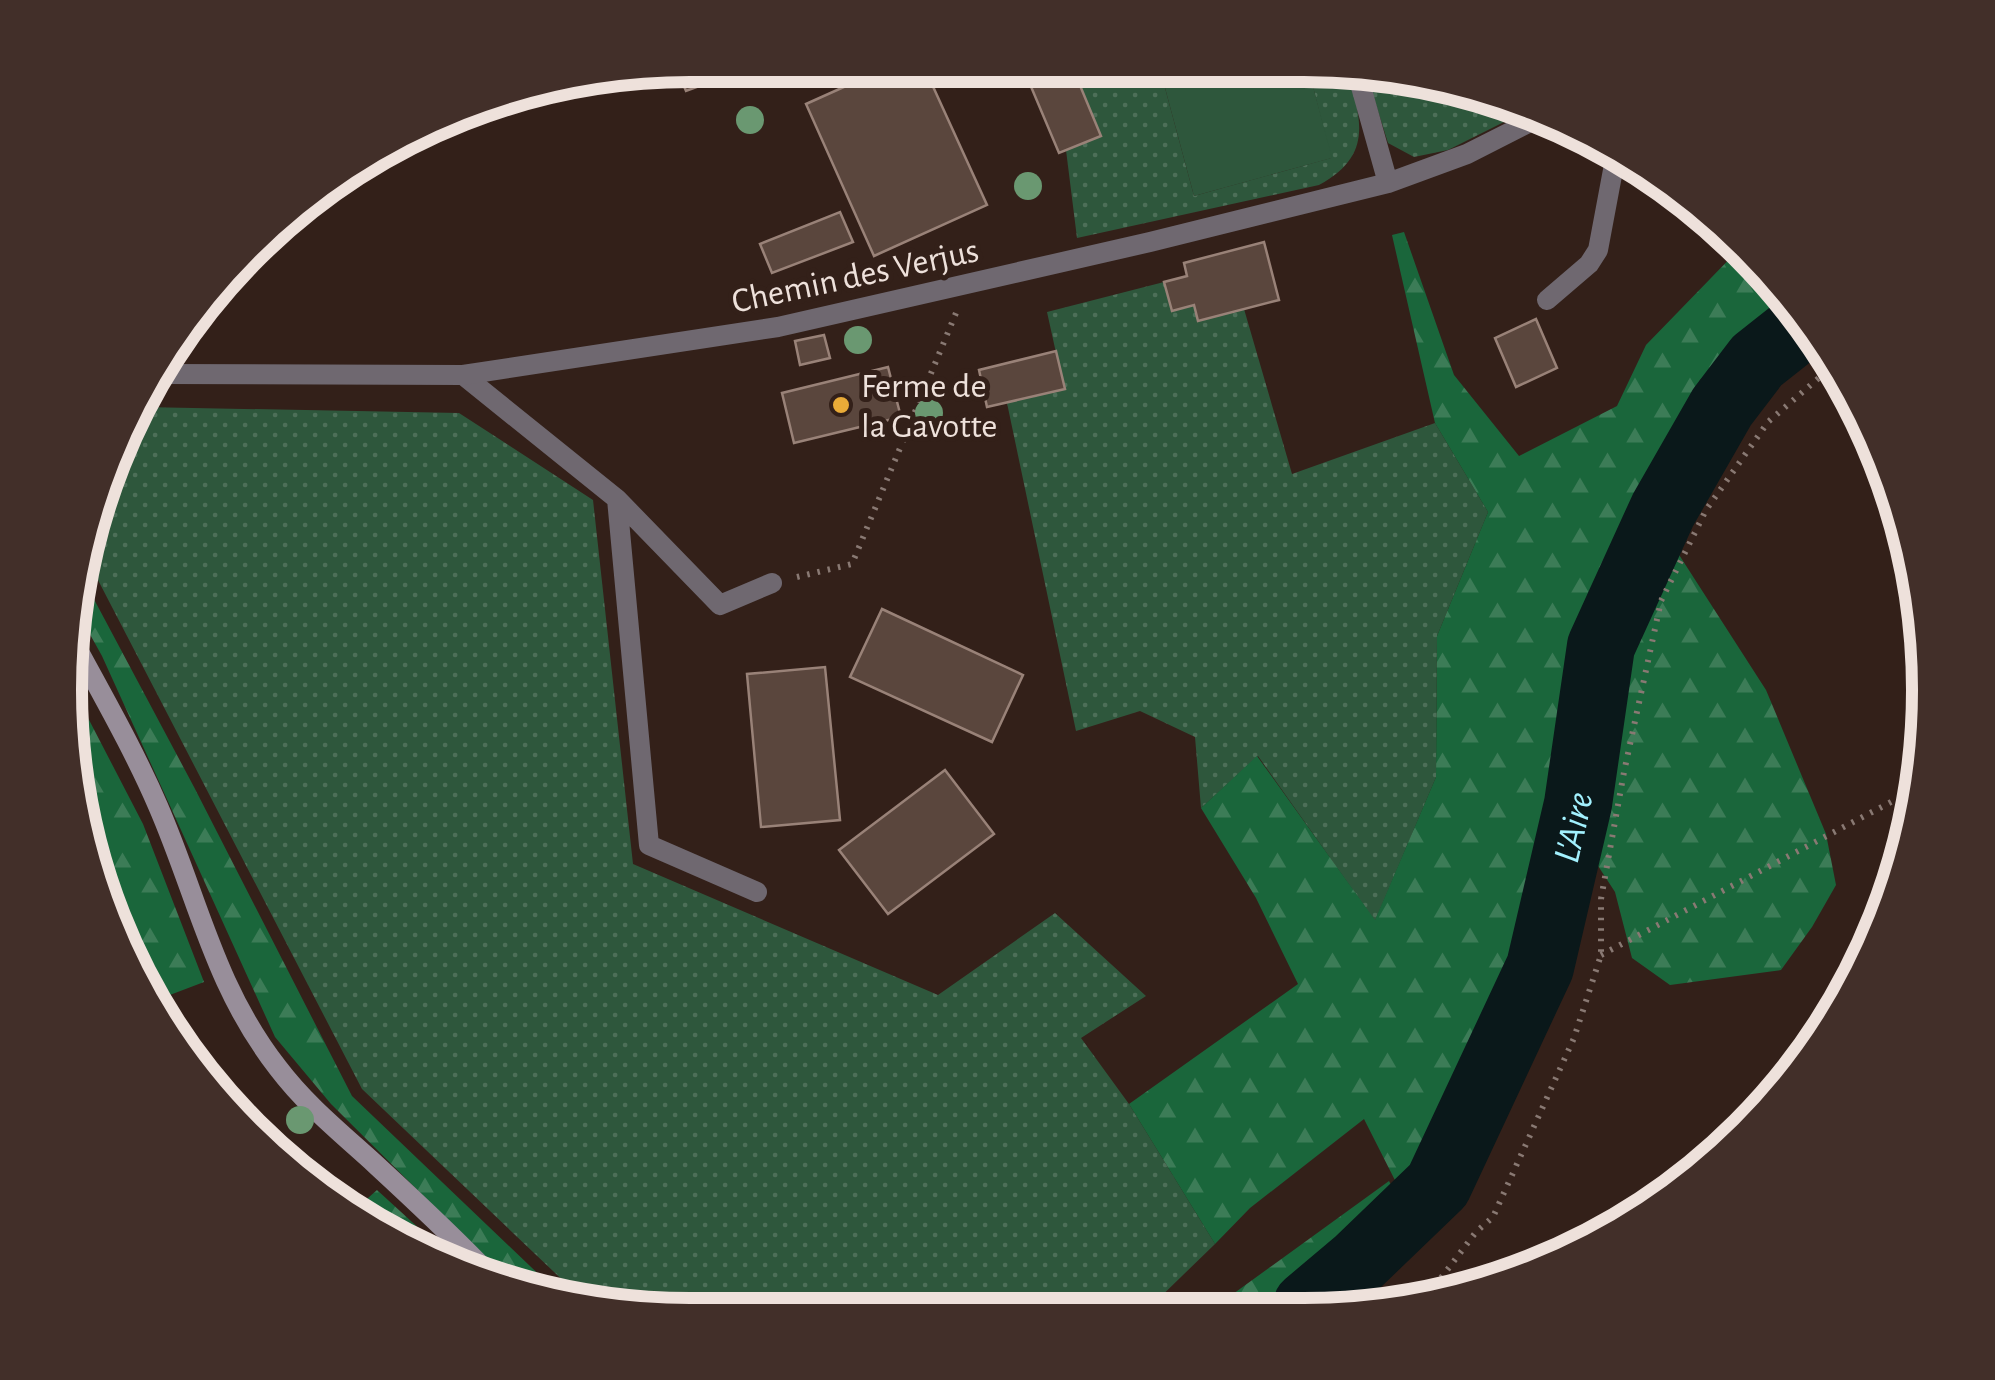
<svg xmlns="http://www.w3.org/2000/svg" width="1995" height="1380" viewBox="0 0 1995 1380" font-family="'Alegreya Sans',sans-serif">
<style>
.grass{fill:url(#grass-dots)}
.forest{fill:url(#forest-firs)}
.park{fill:#2e573c}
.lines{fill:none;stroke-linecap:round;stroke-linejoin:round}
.river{stroke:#0a181a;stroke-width:68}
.building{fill:#5a463d;stroke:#998278;stroke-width:2.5}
.path{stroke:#897973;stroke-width:6;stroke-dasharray:2.5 8;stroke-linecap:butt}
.lane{stroke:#6f6870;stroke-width:20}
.street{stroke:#6f6870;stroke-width:20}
.secondary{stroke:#988e9a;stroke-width:20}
.tree{fill:#6a9871}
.poi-dot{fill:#e9ab38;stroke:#332019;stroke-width:4}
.labels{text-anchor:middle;stroke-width:10;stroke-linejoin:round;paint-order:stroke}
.street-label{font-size:35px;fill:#eee1db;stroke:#332019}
.poi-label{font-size:35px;fill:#eee1db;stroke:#332019;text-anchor:start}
.water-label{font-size:38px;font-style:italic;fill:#a2f1fe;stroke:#332019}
.rim{fill:none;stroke:#eee1db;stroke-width:12}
</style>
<defs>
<pattern id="grass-dots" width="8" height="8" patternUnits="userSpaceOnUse" patternTransform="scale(2.5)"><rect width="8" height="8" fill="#2e573c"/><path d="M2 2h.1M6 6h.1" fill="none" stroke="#4d6f58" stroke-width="1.8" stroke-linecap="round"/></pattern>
<pattern id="forest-firs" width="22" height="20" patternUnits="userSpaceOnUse" patternTransform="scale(2.5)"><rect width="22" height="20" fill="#1a663b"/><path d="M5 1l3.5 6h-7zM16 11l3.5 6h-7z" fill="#3c7c57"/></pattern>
</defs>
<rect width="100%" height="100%" fill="#332019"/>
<!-- grass -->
<path class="grass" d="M 1074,71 L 1161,73 L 1194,196 L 1331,158 L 1310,75 L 1349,76 C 1363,125 1370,157 1319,185 L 1077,238 L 1066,150 Z
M 1367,76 L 1426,77 L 1526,111 L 1448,150 L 1414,157 L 1388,143 Z
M 1164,282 L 1172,311 L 1194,305 L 1198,321 L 1244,309 L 1292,474 L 1435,423 L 1488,512 L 1437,636 L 1436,777 L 1375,921 L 1258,756 L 1201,808 L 1195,737 L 1140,711 L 1076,731 L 1007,403 L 1064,389 L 1047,312 Z
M 141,405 L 142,407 L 459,413 L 593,500 L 633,864 L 938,995 L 1055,913 L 1146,996 L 1081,1038 L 1129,1104 L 1215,1244 L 1149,1308 L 690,1315 L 575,1292 L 362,1089 L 85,555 L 113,450 Z"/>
<!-- forest -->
<path class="forest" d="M 1404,232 L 1454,375 L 1519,456 L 1617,406 L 1646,345 L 1743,245 L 1780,298 L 1700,380 L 1647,505 L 1766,690 L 1826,834 L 1836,885 L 1812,927 L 1781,970 L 1670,985 L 1632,958 L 1615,892 L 1550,792 L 1505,1034 L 1407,1204 L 1364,1119 L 1250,1208 L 1215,1244 L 1129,1104 L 1298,984 L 1256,898 L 1201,808 L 1257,756 L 1375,920 L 1436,777 L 1437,636 L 1488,512 L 1435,423 L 1392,235 Z
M 80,573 L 194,787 L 352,1096 L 553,1288 L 507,1279 L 331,1104 L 275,1037 L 102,656 L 72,602 Z
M 73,689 L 143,824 L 204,982 L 154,1001 L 130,967 L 77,811 Z
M 1389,1181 L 1400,1203 L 1279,1305 L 1215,1307 Z
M 377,1190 L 435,1243 L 426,1251 L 359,1206 Z"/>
<!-- park -->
<path class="park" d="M 1161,73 L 1310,75 L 1332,158 L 1194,196 Z"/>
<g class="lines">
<!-- river -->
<path class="river" id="s1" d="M 1307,1305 L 1358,1262 L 1438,1185 L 1540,967 L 1578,804 L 1601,646 L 1663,510 L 1722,407 L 1757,361 L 1800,327"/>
</g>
<!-- building -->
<path class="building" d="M 690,65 L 754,66 L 686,91 L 676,67 Z
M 886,68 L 925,69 L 987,205 L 874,256 L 806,104 Z
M 1024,70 L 1074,71 L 1101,136 L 1059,153 Z
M 574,80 L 576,87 L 529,100 L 528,86 Z
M 840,212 L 853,242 L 772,273 L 760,244 Z
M 1264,242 L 1279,300 L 1198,321 L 1194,305 L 1172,311 L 1164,282 L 1187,276 L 1184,263 Z
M 1536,319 L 1557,368 L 1516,387 L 1495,338 Z
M 824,335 L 830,358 L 800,365 L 795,341 Z
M 1056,351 L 1065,389 L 987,407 L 979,370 Z
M 888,367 L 901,417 L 794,443 L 782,393 Z
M 882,609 L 1023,675 L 992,742 L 850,677 Z
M 825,667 L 840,820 L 761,827 L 747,674 Z
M 945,770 L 994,834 L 888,914 L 839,850 Z
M 223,1086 L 248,1119 L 242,1123 L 218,1090 Z"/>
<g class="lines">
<!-- path -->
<path class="path" d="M 797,577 L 852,564 L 956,313
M 1601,955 L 1910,792
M 1422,1303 L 1476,1232 L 1493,1217 L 1574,1038 L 1601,955 L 1601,899 L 1624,772 L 1661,601 L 1706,510 L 1768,422 L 1828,370"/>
<!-- lane -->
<path class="lane" d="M 1547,300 L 1589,264 L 1598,250 L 1616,154
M 463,375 L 617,499 L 720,605 L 772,583
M 617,499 L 649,845 L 757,892"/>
<!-- street -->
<path class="street" d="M 1358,76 L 1388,183
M 160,374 L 463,375 L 778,327 L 1150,242 L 1388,183 L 1467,154 L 1542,116"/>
<!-- secondary -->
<path class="secondary" d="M 71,637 C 101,693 133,748 158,806 C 198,898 214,986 278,1068 C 306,1105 341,1133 375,1164 C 414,1200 454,1237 490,1275"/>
</g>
<!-- trees -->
<g class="tree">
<circle cx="750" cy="120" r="14"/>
<circle cx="1028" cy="186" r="14"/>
<circle cx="858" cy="340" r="14"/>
<circle cx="929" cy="413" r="14"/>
<circle cx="300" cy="1120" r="14"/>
</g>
<!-- markers -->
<circle class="poi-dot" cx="841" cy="405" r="10"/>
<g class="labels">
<!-- street labels -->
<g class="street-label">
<text transform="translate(855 275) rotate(-12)" y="12">Chemin des Verjus</text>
</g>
<!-- poi labels -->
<g class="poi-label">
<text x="861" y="397">Ferme de<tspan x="861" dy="40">la Gavotte</tspan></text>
</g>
<!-- water labels -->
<g class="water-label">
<text dy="13" stroke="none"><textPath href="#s1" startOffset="562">L'Aire</textPath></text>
</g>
</g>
<!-- crop -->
<path d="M0 0H1995V1380H0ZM690 82H1304A608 608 0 0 1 1912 690V690A608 608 0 0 1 1304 1298H690A608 608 0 0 1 82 690V690A608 608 0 0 1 690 82Z" fill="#422f29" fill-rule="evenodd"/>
<path class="rim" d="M690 82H1304A608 608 0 0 1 1912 690V690A608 608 0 0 1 1304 1298H690A608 608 0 0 1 82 690V690A608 608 0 0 1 690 82Z"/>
</svg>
